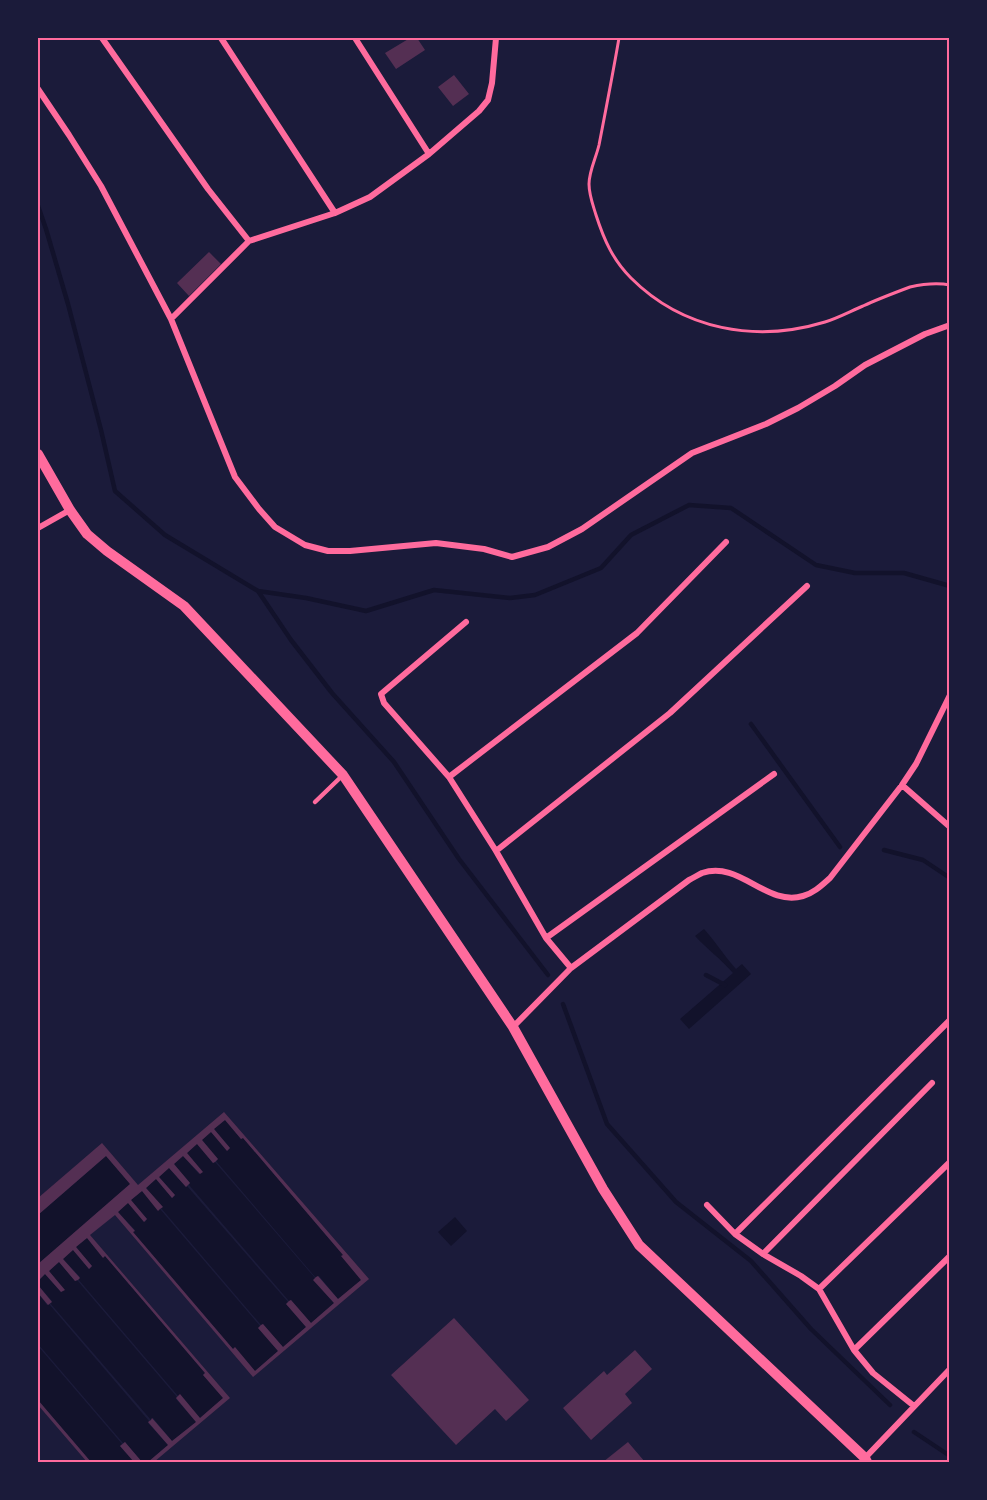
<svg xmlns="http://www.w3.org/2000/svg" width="987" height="1500" viewBox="0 0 987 1500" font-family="Helvetica,sans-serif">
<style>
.water{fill:#12122b}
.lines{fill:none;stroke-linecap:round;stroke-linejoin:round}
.stream{stroke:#12122b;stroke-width:4.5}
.building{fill:#542f53;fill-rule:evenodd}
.path{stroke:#ff6b9d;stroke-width:3}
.service{stroke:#ff6b9d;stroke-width:4.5}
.minor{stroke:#ff6b9d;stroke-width:6}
.tertiary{stroke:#ff6b9d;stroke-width:10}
.neatline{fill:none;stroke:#ff6b9d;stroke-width:2}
</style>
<rect width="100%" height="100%" fill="#1b1b3a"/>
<!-- water -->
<path class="water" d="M 704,929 C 716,942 724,956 736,969 L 742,964 L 751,974 L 689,1029 L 680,1019 L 733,973 C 721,959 707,949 695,936 Z
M 225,1120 L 241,1139 L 243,1138 L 343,1255 L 342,1256 L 361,1280 L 338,1299 L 319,1276 L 316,1278 L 216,1161 L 218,1159 L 202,1140 L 211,1132 L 228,1150 L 230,1148 L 214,1129 Z
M 197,1144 L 213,1163 L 215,1162 L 315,1278 L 314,1280 L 334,1303 L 311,1323 L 291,1300 L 289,1301 L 189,1185 L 190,1183 L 174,1164 L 183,1156 L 199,1174 L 202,1172 L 187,1153 Z
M 106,1156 L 130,1184 L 38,1264 L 38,1215 Z
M 169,1168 L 186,1187 L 187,1186 L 288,1302 L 286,1304 L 306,1327 L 283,1347 L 263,1324 L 261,1325 L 161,1208 L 162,1207 L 146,1188 L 156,1179 L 172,1198 L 175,1195 L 159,1177 Z
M 142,1191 L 158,1210 L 160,1209 L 260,1326 L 258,1328 L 278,1351 L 255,1371 L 235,1348 L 233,1349 L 133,1232 L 135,1230 L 118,1212 L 128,1203 L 145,1222 L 147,1219 L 131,1200 Z
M 455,1217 L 467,1231 L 451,1246 L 438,1232 Z
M 87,1238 L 103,1257 L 105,1256 L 205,1373 L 203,1375 L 223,1398 L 200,1418 L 180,1395 L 178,1396 L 78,1279 L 80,1277 L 63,1259 L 73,1250 L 89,1269 L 92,1266 L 76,1247 Z
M 59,1262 L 75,1281 L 77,1280 L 177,1397 L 176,1399 L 196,1422 L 172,1441 L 153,1418 L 151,1420 L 50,1303 L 52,1301 L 38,1285 L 38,1281 L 45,1274 L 61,1292 L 64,1290 L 49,1271 Z
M 38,1293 L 47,1305 L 49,1304 L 149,1421 L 148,1423 L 168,1445 L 148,1462 L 142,1462 L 125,1442 L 123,1443 L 38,1344 Z
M 38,1346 L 122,1444 L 120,1446 L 134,1462 L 91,1462 L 38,1400 Z"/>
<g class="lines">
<!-- stream -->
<path class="stream" d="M 38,206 L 46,229 L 68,304 L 101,430 L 115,491 L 165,535 L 258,591 L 291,640 L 332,693 L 394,762 L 459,859 L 548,975
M 258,591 L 306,598 L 366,611 L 434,590 L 510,598 L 535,595 L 601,568 L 631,535 L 689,505 L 731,508 L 816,565 L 855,573 L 904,573 L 950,586
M 751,724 L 840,847
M 884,850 L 923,860 L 950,878
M 706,975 L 725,985
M 563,1004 L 607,1124 L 676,1202 L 751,1261 L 811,1329 L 890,1405
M 914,1432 L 950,1456"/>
</g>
<!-- building -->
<path class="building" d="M 410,38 L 417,38 L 425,50 L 396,69 L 385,53 Z
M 454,75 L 469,94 L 453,106 L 438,87 Z
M 209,252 L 221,264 L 189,296 L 177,283 Z
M 224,1112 L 369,1279 L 253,1377 L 115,1215 L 90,1235 L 230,1398 L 154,1462 L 148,1462 L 168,1445 L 148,1422 L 151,1420 L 152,1418 L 172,1441 L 196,1422 L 176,1398 L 180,1394 L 200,1418 L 223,1398 L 203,1375 L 205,1373 L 105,1256 L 103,1258 L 87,1238 L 76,1247 L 92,1266 L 89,1269 L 73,1250 L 63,1259 L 80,1278 L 78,1280 L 75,1281 L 59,1262 L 49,1271 L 65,1290 L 61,1292 L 45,1274 L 38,1281 L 38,1264 L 130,1184 L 106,1156 L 38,1215 L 38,1198 L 102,1143 L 138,1185 ZM 225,1120 L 241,1139 L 243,1138 L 343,1255 L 341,1256 L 361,1280 L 338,1299 L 318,1276 L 316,1277 L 313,1280 L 334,1303 L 311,1323 L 291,1300 L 289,1301 L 286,1304 L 306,1327 L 283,1347 L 263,1324 L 261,1325 L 258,1328 L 278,1351 L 255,1371 L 235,1347 L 233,1349 L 133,1232 L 135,1231 L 118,1212 L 128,1203 L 144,1222 L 147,1219 L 131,1200 L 142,1191 L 158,1211 L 160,1209 L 163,1207 L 146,1188 L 156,1179 L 172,1198 L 175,1195 L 159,1177 L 169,1168 L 186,1187 L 190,1183 L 174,1164 L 183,1156 L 200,1174 L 203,1172 L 187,1153 L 197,1144 L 213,1163 L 215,1162 L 218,1159 L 202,1140 L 211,1132 L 227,1151 L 230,1148 L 214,1129 Z
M 38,1285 L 52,1302 L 48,1305 L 38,1293 Z
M 454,1318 L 529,1400 L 506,1421 L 495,1409 L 456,1445 L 391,1375 Z
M 635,1350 L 652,1369 L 625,1394 L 632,1403 L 591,1440 L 563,1408 L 604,1371 L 607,1375 Z
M 38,1400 L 91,1462 L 87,1462 L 38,1405 Z
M 125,1442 L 142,1462 L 134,1462 L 120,1446 Z
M 628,1442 L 645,1462 L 603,1462 Z"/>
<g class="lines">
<!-- path -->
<path class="path" d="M 619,38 C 613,73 606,109 599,145 C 596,158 589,171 589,184 C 589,195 593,205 596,215 C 604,240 613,260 631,278 C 683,330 756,343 825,322 C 838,318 851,311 863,306 C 878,299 894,293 910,287 C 923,284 935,282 950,285"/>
<!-- service -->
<path class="service" d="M 315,802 L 343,775"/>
<!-- minor -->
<path class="minor" d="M 102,38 L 208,189 L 249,241 L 335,213 L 370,197 L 429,154 L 479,111 L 488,100 L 492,83 L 496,38
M 221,38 L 335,213
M 355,38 L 429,154
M 38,89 L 69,135 L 101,186 L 171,319 L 235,477 L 259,509 L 275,527 L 305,545 L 328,551 L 350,551 L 436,543 L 484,549 L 512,557 L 548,547 L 582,529 L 692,453 L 766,424 L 798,408 L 835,386 L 865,365 L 925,334 L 950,325
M 171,319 L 249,241
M 38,528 L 70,510
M 466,622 L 381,694 L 384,703 L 449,777 L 496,851 L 546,938 L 571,968
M 449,777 L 637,633 L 726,542
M 902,785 L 950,827
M 496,851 L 670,713 L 807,586
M 546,938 L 774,774
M 513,1027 L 571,968 L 689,880 C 693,878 698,875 702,873 C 740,860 766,907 803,896 C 814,893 822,885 830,878 L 902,785 L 916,764 L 950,695
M 707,1205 L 735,1234 L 763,1254 L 801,1276 L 819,1289 L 854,1350
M 735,1234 L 950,1020
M 763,1254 L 932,1083
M 819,1289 L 950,1162
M 914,1406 L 873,1373 L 854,1350 L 950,1256
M 865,1458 L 950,1369"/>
<!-- tertiary -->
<path class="tertiary" d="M 38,454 L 70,510 L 87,534 L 107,551 L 184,606 L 343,775 L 513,1027 L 603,1189 L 639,1245 L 865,1458 L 867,1462"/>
</g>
<!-- border -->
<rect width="987" height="1500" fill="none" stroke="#1b1b3a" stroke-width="78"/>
<rect x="39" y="39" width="909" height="1422" class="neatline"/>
</svg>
